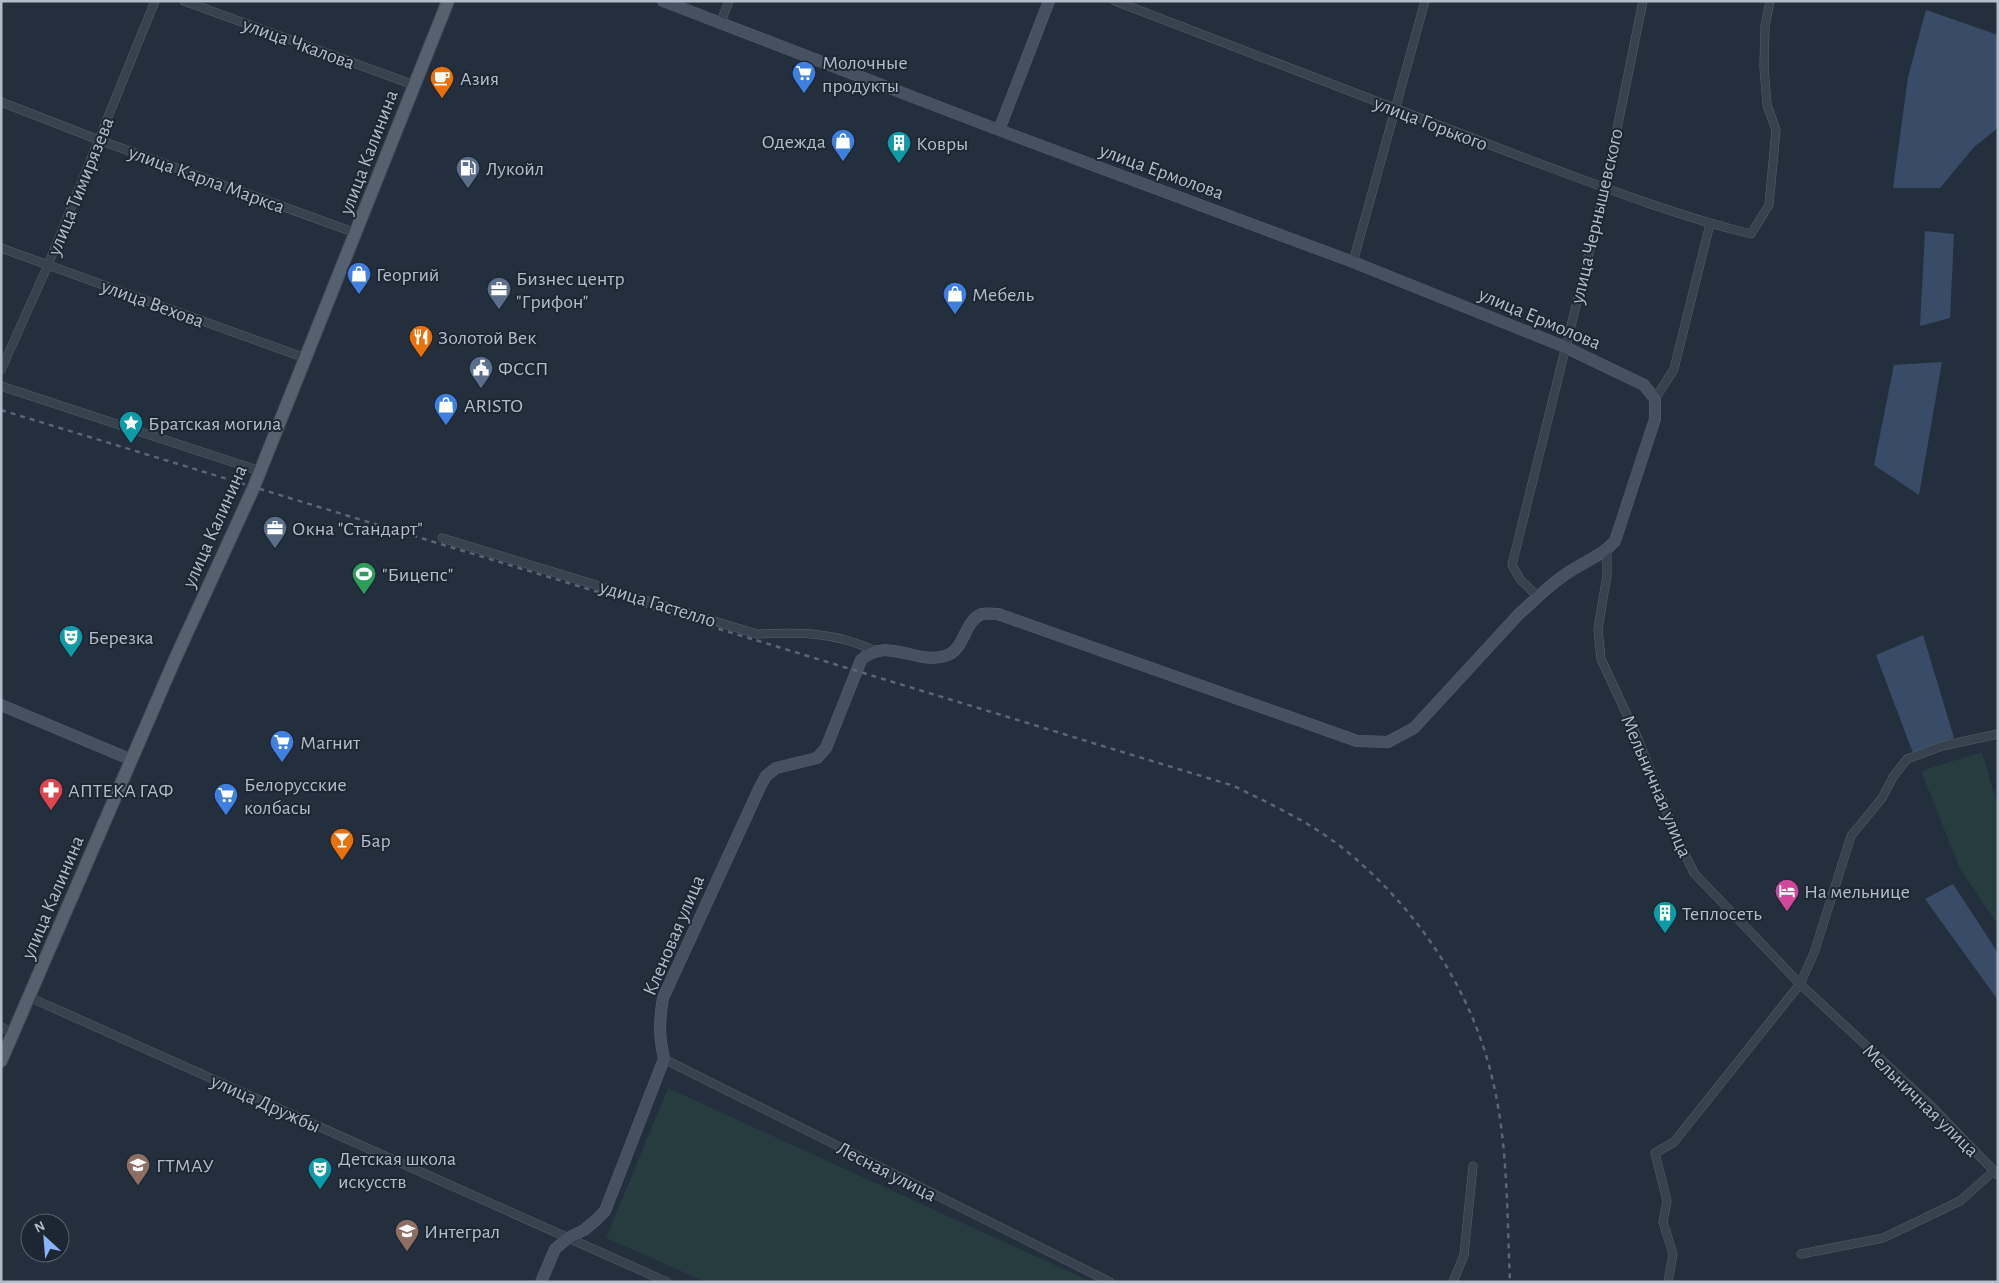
<svg xmlns="http://www.w3.org/2000/svg" width="1999" height="1283" viewBox="0 0 1999 1283" font-family="'Alegreya Sans',sans-serif">
<style>
.green{fill:#263c3f}
.water{fill:#394c67}
.lines{fill:none;stroke-linecap:round;stroke-linejoin:round}
.street-casing{stroke:#565f6c;stroke-width:9}
.secondary-casing{stroke:#565f6c;stroke-width:12}
.primary-casing{stroke:#414a57;stroke-width:14}
.street{stroke:#38414e;stroke-width:8}
.secondary{stroke:#465061;stroke-width:11}
.primary{stroke:#56606e;stroke-width:12}
.rail{stroke:#5a6575;stroke-width:2.5;stroke-dasharray:5 5;stroke-linecap:butt}
.labels{text-anchor:middle;stroke-width:4;stroke-linejoin:round;paint-order:stroke}
.street-label{font-size:20px;fill:#b4bcc9;stroke:#1d2633}
.poi-label{font-size:20px;fill:#b4bcc9;stroke:#1d2633;text-anchor:start}
</style>
<rect width="100%" height="100%" fill="#242f3e"/>
<!-- green -->
<path class="green" d="M 1982,752 L 1998,807 L 1998,925 L 1960,869 L 1921,771 Z
M 668,1088 L 1092,1282 L 706,1282 L 606,1238 Z"/>
<!-- water -->
<path class="water" d="M 1926,10 L 1998,35 L 1998,128 L 1974,147 L 1940,188 L 1893,188 L 1908,77 Z
M 1925,231 L 1954,234 L 1950,318 L 1920,326 Z
M 1942,362 L 1919,495 L 1874,465 L 1894,365 Z
M 1923,635 L 1954,738 L 1913,753 L 1876,655 Z
M 1953,884 L 1998,953 L 1998,1000 L 1925,899 Z"/>
<g class="lines">
<defs>
<path id="street" d="M 184,1 L 414,85
M 1115,1 C 1248,51 1381,104 1514,154 C 1592,183 1670,214 1751,234 L 1769,205 L 1776,130 L 1767,105 L 1764,67 L 1765,26 L 1770,1
M 720,24 L 729,1
M 1,102 L 99,140 L 356,233
M 1,248 L 305,358
M 1353,262 L 1425,1
M 1,370 L 48,265 L 155,1
M 1,386 L 260,471
M 1655,399 L 1674,369 L 1710,224
M 442,538 L 757,634 C 802,632 834,632 876,651
M 1607,551 L 1607,575 L 1598,629 L 1601,659 L 1635,732 L 1678,840 L 1694,873 L 1800,984 L 1929,1104 L 1998,1175
M 1538,597 L 1520,579 L 1512,565 L 1605,188 L 1643,1
M 29,997 L 667,1282
M 1,1027 L 14,1033
M 664,1059 L 1110,1282
M 1801,1254 L 1883,1238 L 1960,1201 L 1994,1171
M 1453,1282 L 1464,1255 L 1473,1166
M 1668,1282 L 1673,1254 L 1663,1222 L 1667,1201 L 1655,1153 L 1674,1142 L 1800,984 L 1814,953 L 1851,836 L 1882,798 L 1893,777 L 1907,759 L 1942,746 L 1998,734"/>
<path id="secondary" d="M 999,130 L 1049,1
M 1,705 L 132,760
M 541,1282 L 555,1249 L 568,1238 L 584,1230 L 595,1221 L 605,1211 L 664,1059 C 659,1036 659,1022 663,998 L 760,787 L 766,776 L 776,768 L 817,758 L 826,748 L 861,660 C 886,636 917,665 945,656 C 966,650 963,621 982,614 C 987,613 993,614 998,614 L 1357,741 L 1388,742 L 1414,728 L 1519,614 C 1534,601 1549,585 1566,574 C 1583,562 1602,556 1615,541 L 1655,419 L 1655,399 L 1644,385 L 1565,347 L 1353,262 L 999,130 L 663,1"/>
<path id="primary" d="M 1,1061 L 175,659 L 253,489 L 448,1"/>
</defs>
<!-- street casing -->
<use href="#street" class="street-casing"/>
<!-- secondary casing -->
<use href="#secondary" class="secondary-casing"/>
<!-- primary casing -->
<use href="#primary" class="primary-casing"/>
<!-- street -->
<use href="#street" class="street"/>
<!-- secondary -->
<use href="#secondary" class="secondary"/>
<!-- primary -->
<use href="#primary" class="primary"/>
<!-- rail -->
<path class="rail" d="M 1,410 L 1234,786 C 1272,805 1312,823 1345,850 C 1419,910 1474,993 1494,1086 C 1508,1148 1507,1218 1510,1282"/>
</g>
<!-- icons -->
<defs>
<symbol id="supermarket-pin" viewBox="-11 -11 22 30"><path d="M0 17L-7.5 6A9.5 9.5 0 1 1 7.5 6Z" fill="#3f7fe0" stroke="#1d2633"/><path d="M-6-5.5h2.5l.6 2H6L4.5 2H-2.5L-4.4-4H-6ZM-1.5 3.2a1.3 1.3 0 1 0 .1 0ZM3 3.2a1.3 1.3 0 1 0 .1 0Z" fill="#fff"/></symbol>
<symbol id="cafe-pin" viewBox="-11 -11 22 30"><path d="M0 17L-7.5 6A9.5 9.5 0 1 1 7.5 6Z" fill="#e8710a" stroke="#1d2633"/><path d="M-5.5-4.5H6V0H3Q3 3.5 0 3.5H-2.5Q-5.5 3.5-5.5 0ZM3-3.2v2h1.7v-2ZM-6 4.5H4V6H-6Z" fill="#fff"/></symbol>
<symbol id="shop-pin" viewBox="-11 -11 22 30"><path d="M0 17L-7.5 6A9.5 9.5 0 1 1 7.5 6Z" fill="#3f7fe0" stroke="#1d2633"/><path d="M-5-2.5h2.3a2.7 3.5 0 0 1 5.4 0H5L5.5 6h-11ZM-1.5-2.5h3a1.5 2.3 0 0 0-3 0Z" fill="#fff"/></symbol>
<symbol id="building-pin" viewBox="-11 -11 22 30"><path d="M0 17L-7.5 6A9.5 9.5 0 1 1 7.5 6Z" fill="#0f9aa8" stroke="#1d2633"/><path d="M-4-6H4V6H1V3H-1V6H-4ZM-2.5-4.3h1.7v1.8h-1.7ZM.8-4.3h1.7v1.8H.8ZM-2.5-1h1.7V.8h-1.7ZM.8-1h1.7V.8H.8Z" fill="#fff"/></symbol>
<symbol id="fuel-pin" viewBox="-11 -11 22 30"><path d="M0 17L-7.5 6A9.5 9.5 0 1 1 7.5 6Z" fill="#5c6f8a" stroke="#1d2633"/><path d="M-5.5-6h7V0h2V4h1.3V-2.5L3-4.5l.8-.8L6-3V5H2.5V1h-1V6h-7ZM-4.2-4.7v3.2H.2V-4.7Z" fill="#fff"/></symbol>
<symbol id="office-pin" viewBox="-11 -11 22 30"><path d="M0 17L-7.5 6A9.5 9.5 0 1 1 7.5 6Z" fill="#5c6f8a" stroke="#1d2633"/><path d="M-6-3h4V-5.5h4V-3h4V5H-6ZM-1-4.5V-3h2v-1.5ZM-6 0V1H6V0Z" fill="#fff"/></symbol>
<symbol id="restaurant-pin" viewBox="-11 -11 22 30"><path d="M0 17L-7.5 6A9.5 9.5 0 1 1 7.5 6Z" fill="#e8710a" stroke="#1d2633"/><path d="M-5-6h1v4h1v-4h1v4h1v-4h1v5L-1.5 .5V6h-2V.5L-5-1ZM5-6V6H3V1.5H1.5Q1.5-4 5-6Z" fill="#fff"/></symbol>
<symbol id="civic-pin" viewBox="-11 -11 22 30"><path d="M0 17L-7.5 6A9.5 9.5 0 1 1 7.5 6Z" fill="#5c6f8a" stroke="#1d2633"/><path d="M-.6-6.5H3V-4.5H.6V-3L4-1V1h2V6H-6V1h2V-1L-.6-3ZM-1.2 2.5V6h2.4V2.5Z" fill="#fff"/></symbol>
<symbol id="sight-pin" viewBox="-11 -11 22 30"><path d="M0 17L-7.5 6A9.5 9.5 0 1 1 7.5 6Z" fill="#0f9aa8" stroke="#1d2633"/><path d="M0-6L1.8-2.2L6-1.7L2.9 1.2L3.7 5.4L0 3.3L-3.7 5.4L-2.9 1.2L-6-1.7L-1.8-2.2Z" fill="#fff"/></symbol>
<symbol id="stadium-pin" viewBox="-11 -11 22 30"><path d="M0 17L-7.5 6A9.5 9.5 0 1 1 7.5 6Z" fill="#2e9e5b" stroke="#1d2633"/><path d="M0-5a6.5 5 0 1 0 0 10a6.5 5 0 1 0 0-10ZM-3.5-1.8h7v3.6h-7Z" fill="#fff"/></symbol>
<symbol id="theatre-pin" viewBox="-11 -11 22 30"><path d="M0 17L-7.5 6A9.5 9.5 0 1 1 7.5 6Z" fill="#0f9aa8" stroke="#1d2633"/><path d="M-5-5.5Q0-4 5-5.5V0Q5 5 0 6Q-5 5-5 0ZM-3.3-2.5H-1v1.5H-3.3ZM1-2.5H3.3v1.5H1ZM-2.8 1Q0 5.5 2.8 1Z" fill="#fff"/></symbol>
<symbol id="pharmacy-pin" viewBox="-11 -11 22 30"><path d="M0 17L-7.5 6A9.5 9.5 0 1 1 7.5 6Z" fill="#e0444e" stroke="#1d2633"/><path d="M-2-6h4v4h4v4h-4v4h-4v-4h-4v-4h4Z" fill="#fff"/></symbol>
<symbol id="bar-pin" viewBox="-11 -11 22 30"><path d="M0 17L-7.5 6A9.5 9.5 0 1 1 7.5 6Z" fill="#e8710a" stroke="#1d2633"/><path d="M-6-5H6L.8 .8V4.5H3.5V6h-7V4.5H-.8V.8Z" fill="#fff"/></symbol>
<symbol id="hotel-pin" viewBox="-11 -11 22 30"><path d="M0 17L-7.5 6A9.5 9.5 0 1 1 7.5 6Z" fill="#d1479c" stroke="#1d2633"/><path d="M-6-4.5h1.5V1H6V5H4.5V3h-9V5H-6ZM-4 0a1.8 1.8 0 1 1 3.6 0ZM.5 0V-2.5h3Q6-2.5 6 0Z" fill="#fff"/></symbol>
<symbol id="university-pin" viewBox="-11 -11 22 30"><path d="M0 17L-7.5 6A9.5 9.5 0 1 1 7.5 6Z" fill="#8d6e63" stroke="#1d2633"/><path d="M0-5L7-2L0 1L-7-2ZM-4 1L0 2.5L4 1V4Q0 6-4 4Z" fill="#fff"/></symbol>
</defs>
<g fill-rule="evenodd">
<use href="#supermarket-pin" x="790" y="59" width="28" height="38"/>
<use href="#cafe-pin" x="428" y="64" width="28" height="38"/>
<use href="#shop-pin" x="829" y="127" width="28" height="38"/>
<use href="#building-pin" x="885" y="129" width="28" height="38"/>
<use href="#fuel-pin" x="454" y="154" width="28" height="38"/>
<use href="#shop-pin" x="345" y="260" width="28" height="38"/>
<use href="#office-pin" x="485" y="275" width="28" height="38"/>
<use href="#shop-pin" x="941" y="280" width="28" height="38"/>
<use href="#restaurant-pin" x="407" y="323" width="28" height="38"/>
<use href="#civic-pin" x="467" y="354" width="28" height="38"/>
<use href="#shop-pin" x="432" y="391" width="28" height="38"/>
<use href="#sight-pin" x="117" y="409" width="28" height="38"/>
<use href="#office-pin" x="261" y="514" width="28" height="38"/>
<use href="#stadium-pin" x="350" y="560" width="28" height="38"/>
<use href="#theatre-pin" x="57" y="623" width="28" height="38"/>
<use href="#supermarket-pin" x="268" y="728" width="28" height="38"/>
<use href="#pharmacy-pin" x="37" y="776" width="28" height="38"/>
<use href="#supermarket-pin" x="212" y="781" width="28" height="38"/>
<use href="#bar-pin" x="328" y="826" width="28" height="38"/>
<use href="#hotel-pin" x="1773" y="877" width="28" height="38"/>
<use href="#building-pin" x="1651" y="899" width="28" height="38"/>
<use href="#university-pin" x="124" y="1151" width="28" height="38"/>
<use href="#theatre-pin" x="306" y="1155" width="28" height="38"/>
<use href="#university-pin" x="393" y="1217" width="28" height="38"/>
</g>
<g class="labels">
<!-- street labels -->
<g class="street-label">
<text transform="translate(299 43) rotate(20)" y="7">улица Чкалова</text>
<text transform="translate(1431 123) rotate(21)" y="7">улица Горького</text>
<text transform="translate(368 152) rotate(-69)" y="7">улица Калинина</text>
<text transform="translate(1162 171) rotate(20)" y="7">улица Ермолова</text>
<text transform="translate(207 179) rotate(20)" y="7">улица Карла Маркса</text>
<text transform="translate(80 186) rotate(-68)" y="7">улица Тимирязева</text>
<text transform="translate(1596 216) rotate(-77)" y="7">улица Чернышевского</text>
<text transform="translate(153 303) rotate(20)" y="7">улица Вехова</text>
<text transform="translate(1540 318) rotate(23)" y="7">улица Ермолова</text>
<text transform="translate(214 526) rotate(-66)" y="7">улица Калинина</text>
<text transform="translate(658 603) rotate(17)" y="7">удица Гастелло</text>
<text transform="translate(1657 786) rotate(67)" y="7">Мельничная улица</text>
<text transform="translate(52 897) rotate(-67)" y="7">улица Калинина</text>
<text transform="translate(673 935) rotate(-67)" y="7">Кленовая улица</text>
<text transform="translate(1921 1100) rotate(44)" y="7">Мельничная улица</text>
<text transform="translate(266 1103) rotate(24)" y="7">улица Дружбы</text>
<text transform="translate(887 1171) rotate(27)" y="7">Лесная улица</text>
</g>
<!-- poi labels -->
<g class="poi-label">
<text x="822" y="69">Молочные<tspan x="822" dy="23">продукты</tspan></text>
<text x="460" y="85">Азия</text>
<text x="826" y="148" text-anchor="end">Одежда</text>
<text x="916" y="150">Ковры</text>
<text x="486" y="175">Лукойл</text>
<text x="376" y="281">Георгий</text>
<text x="516" y="285">Бизнес центр<tspan x="516" dy="23">"Грифон"</tspan></text>
<text x="972" y="301">Мебель</text>
<text x="438" y="344">Золотой Век</text>
<text x="498" y="375">ФССП</text>
<text x="464" y="412">ARISTO</text>
<text x="148" y="430">Братская могила</text>
<text x="292" y="535">Окна "Стандарт"</text>
<text x="382" y="581">"Бицепс"</text>
<text x="88" y="644">Березка</text>
<text x="300" y="749">Магнит</text>
<text x="244" y="791">Белорусские<tspan x="244" dy="23">колбасы</tspan></text>
<text x="68" y="797">АПТЕКА ГАФ</text>
<text x="360" y="847">Бар</text>
<text x="1804" y="898">На мельнице</text>
<text x="1682" y="920">Теплосеть</text>
<text x="338" y="1165">Детская школа<tspan x="338" dy="23">искусств</tspan></text>
<text x="156" y="1172">ГТМАУ</text>
<text x="424" y="1238">Интеграл</text>
</g>
</g>
<!-- border -->
<rect width="1999" height="1283" fill="none" stroke="#b4bcc9" stroke-width="5"/>
<!-- north arrow -->
<g transform="translate(45 1238) rotate(334)"><circle r="24" fill="#1d2633" stroke="#59626f"/>
<path d="M0-4L9 19L0 12L-9 19Z" fill="#8ab4f8"/>
<text y="-8" font-size="14" font-weight="bold" text-anchor="middle" fill="#b4bcc9">N</text>
</g>
</svg>
